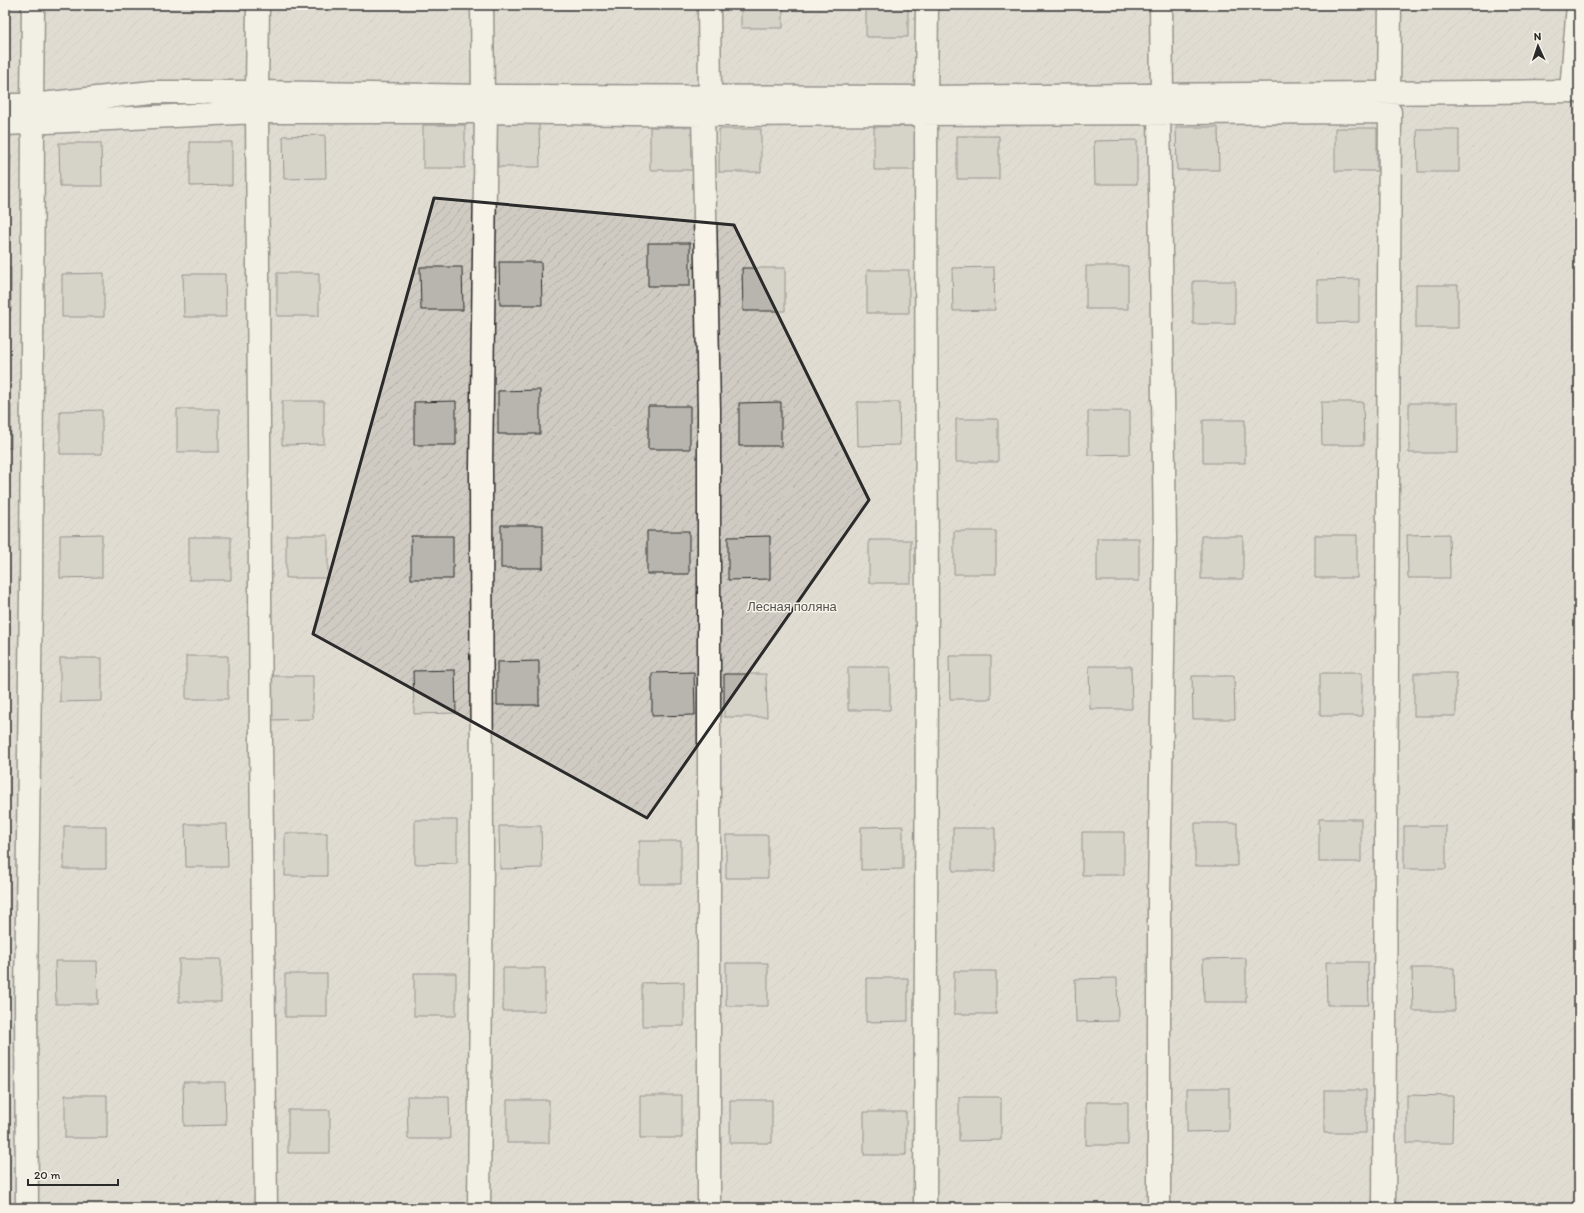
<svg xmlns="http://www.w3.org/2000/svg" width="1584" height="1213" viewBox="0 0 1584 1213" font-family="Itim,sans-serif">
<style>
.garden{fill:url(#garden-furrows);stroke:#7d7b76}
.building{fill:#b8b5ae;stroke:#2b2b2b}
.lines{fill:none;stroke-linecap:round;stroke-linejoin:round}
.minor-casing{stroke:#2b2b2b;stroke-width:25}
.minor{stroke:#f7f3e8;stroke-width:22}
.marked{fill:none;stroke:#2b2b2b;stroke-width:3;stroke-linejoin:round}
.labels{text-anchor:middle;stroke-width:3;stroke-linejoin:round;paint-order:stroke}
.park-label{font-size:13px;fill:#545351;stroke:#f7f3e8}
</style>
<defs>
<pattern id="garden-furrows" width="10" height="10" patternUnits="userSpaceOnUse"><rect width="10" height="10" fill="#cfcbc2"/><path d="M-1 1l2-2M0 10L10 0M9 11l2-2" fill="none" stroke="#b2aea7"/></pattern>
</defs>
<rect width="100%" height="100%" fill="#efebe0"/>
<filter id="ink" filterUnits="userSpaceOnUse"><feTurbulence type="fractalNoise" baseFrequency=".025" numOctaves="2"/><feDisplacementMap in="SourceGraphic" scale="8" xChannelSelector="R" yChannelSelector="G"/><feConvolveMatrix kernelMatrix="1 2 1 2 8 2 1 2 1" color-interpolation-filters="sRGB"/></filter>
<g filter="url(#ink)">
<!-- garden -->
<path class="garden" d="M 5,5 L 1579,5 L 1579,1208 L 5,1208 Z"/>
<!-- building -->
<path class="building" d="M 62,5 L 104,5 L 104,9 L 62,9 Z
M 741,5 L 783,5 L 783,28 L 741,28 Z
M 866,5 L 908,5 L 908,37 L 866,37 Z
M 1090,5 L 1132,5 L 1090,6 Z
M 497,124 L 539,124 L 540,167 L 498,167 Z
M 423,125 L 465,125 L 465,168 L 423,168 Z
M 916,126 L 916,170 L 874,170 L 874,127 Z
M 650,127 L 692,127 L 693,170 L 650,170 Z
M 1176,127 L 1218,127 L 1219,170 L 1177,170 Z
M 1335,128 L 1377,128 L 1377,171 L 1335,171 Z
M 719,129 L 761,129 L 761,172 L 719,172 Z
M 1417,129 L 1459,129 L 1459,172 L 1418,172 Z
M 325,135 L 326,178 L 284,179 L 283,136 Z
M 957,136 L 999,136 L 999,179 L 957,179 Z
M 1137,140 L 1137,184 L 1095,184 L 1094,141 Z
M 190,142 L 232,142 L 232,185 L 190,186 Z
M 59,143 L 101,143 L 102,186 L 60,186 Z
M 5,155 L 11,155 L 9,198 L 5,198 Z
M 648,243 L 690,243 L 690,286 L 648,286 Z
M 499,262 L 541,262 L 542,305 L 500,305 Z
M 1086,266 L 1128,266 L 1128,309 L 1086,309 Z
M 420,267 L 462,267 L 463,310 L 421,310 Z
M 994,267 L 995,310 L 953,311 L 952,268 Z
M 5,268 L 11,268 L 11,311 L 5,311 Z
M 742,268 L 785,268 L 785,311 L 743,311 Z
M 867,270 L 909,270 L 909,313 L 867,313 Z
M 104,273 L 104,317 L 62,317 L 62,274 Z
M 277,273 L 319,273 L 319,316 L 277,316 Z
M 183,274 L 225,274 L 226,317 L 184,317 Z
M 1359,279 L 1359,322 L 1317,323 L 1317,280 Z
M 1193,281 L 1235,281 L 1235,324 L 1193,324 Z
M 1416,285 L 1458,285 L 1458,328 L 1416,328 Z
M 540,390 L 540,434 L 498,434 L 498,391 Z
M 282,401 L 324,401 L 324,444 L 282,445 Z
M 456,401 L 456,445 L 414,445 L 414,402 Z
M 781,402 L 781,446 L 739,446 L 739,403 Z
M 857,402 L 899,402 L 900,445 L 858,446 Z
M 1321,402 L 1363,402 L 1364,445 L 1322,445 Z
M 1409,403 L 1458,403 L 1458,453 L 1409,453 Z
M 5,405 L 11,405 L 11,448 L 5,448 Z
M 648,406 L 690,406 L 690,449 L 648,449 Z
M 177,409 L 219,409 L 219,452 L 177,452 Z
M 102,410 L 102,454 L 60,454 L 60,411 Z
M 1088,411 L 1130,411 L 1130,454 L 1088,455 Z
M 956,419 L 998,419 L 998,462 L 956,462 Z
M 1203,420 L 1245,420 L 1245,463 L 1203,463 Z
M 501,525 L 543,525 L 543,568 L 501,568 Z
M 647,531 L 689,531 L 689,574 L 647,574 Z
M 954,531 L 996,531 L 996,574 L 954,574 Z
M 102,534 L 102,577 L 60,578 L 60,535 Z
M 1449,534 L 1450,578 L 1408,578 L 1407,535 Z
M 286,535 L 328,535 L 328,578 L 286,578 Z
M 1315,535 L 1357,535 L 1357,578 L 1315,578 Z
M 411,536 L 453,536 L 453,579 L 411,579 Z
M 770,536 L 770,579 L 728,580 L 728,537 Z
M 1201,536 L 1243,536 L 1243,579 L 1201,579 Z
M 189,537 L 231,537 L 231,580 L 189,580 Z
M 1097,538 L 1139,538 L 1139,581 L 1097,581 Z
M 869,540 L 911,540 L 911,583 L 869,583 Z
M 186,656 L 228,656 L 228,699 L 186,699 Z
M 949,656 L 991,656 L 991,699 L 950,699 Z
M 60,658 L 102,658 L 102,701 L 60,702 Z
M 539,661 L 539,705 L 497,705 L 497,662 Z
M 1089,666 L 1131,666 L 1132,709 L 1090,709 Z
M 848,667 L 890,667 L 890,710 L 848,710 Z
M 455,670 L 456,713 L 414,714 L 413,671 Z
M 694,672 L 695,715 L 652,716 L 652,673 Z
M 1320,673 L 1362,673 L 1362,716 L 1320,716 Z
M 1414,673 L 1456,673 L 1456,716 L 1414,716 Z
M 5,674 L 7,674 L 7,717 L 5,717 Z
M 724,674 L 766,674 L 767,717 L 724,717 Z
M 271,676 L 313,676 L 313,719 L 271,720 Z
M 1192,676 L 1234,676 L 1235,719 L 1193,719 Z
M 1319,819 L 1361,819 L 1361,862 L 1319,862 Z
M 415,820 L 457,820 L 457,863 L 415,864 Z
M 1195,823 L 1237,823 L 1237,866 L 1195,866 Z
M 185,824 L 227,824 L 228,867 L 186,867 Z
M 64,826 L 106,826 L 106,869 L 64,869 Z
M 499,826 L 541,826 L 542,868 L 500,869 Z
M 903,826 L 903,869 L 861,870 L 861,827 Z
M 1404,826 L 1446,826 L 1446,869 L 1404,869 Z
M 953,828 L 995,828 L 995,871 L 953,871 Z
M 1082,832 L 1124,832 L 1124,875 L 1082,875 Z
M 285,833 L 327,833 L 327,876 L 285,876 Z
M 726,835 L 768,835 L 768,878 L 726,878 Z
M 639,841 L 681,841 L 681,884 L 639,884 Z
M 1246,958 L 1246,1002 L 1204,1002 L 1203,959 Z
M 179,959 L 221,959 L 221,1002 L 179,1002 Z
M 55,961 L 97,961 L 98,1004 L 56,1004 Z
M 1326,962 L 1368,962 L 1369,1005 L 1327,1005 Z
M 726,963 L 768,963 L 768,1006 L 726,1006 Z
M 503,968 L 545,968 L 545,1011 L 503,1011 Z
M 1412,968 L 1454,968 L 1455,1011 L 1413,1011 Z
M 954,971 L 996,971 L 996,1014 L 954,1014 Z
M 414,973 L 456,973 L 456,1016 L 414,1016 Z
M 285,974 L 327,974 L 327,1017 L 285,1017 Z
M 866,978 L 908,978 L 908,1021 L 866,1022 Z
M 1117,978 L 1118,1021 L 1076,1022 L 1075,979 Z
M 684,982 L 684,1026 L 642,1026 L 642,983 Z
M 183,1082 L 225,1082 L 226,1125 L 184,1126 Z
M 1187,1088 L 1229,1088 L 1229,1131 L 1187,1132 Z
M 1324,1090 L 1366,1090 L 1366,1133 L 1324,1133 Z
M 5,1095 L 6,1095 L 6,1138 L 5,1138 Z
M 65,1095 L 107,1095 L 107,1138 L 65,1138 Z
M 640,1095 L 682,1095 L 682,1138 L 640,1138 Z
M 1407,1095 L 1453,1096 L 1452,1143 L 1407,1143 Z
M 407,1096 L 449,1096 L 450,1139 L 408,1139 Z
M 959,1097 L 1001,1097 L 1001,1140 L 959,1141 Z
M 507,1100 L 549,1100 L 549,1143 L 507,1143 Z
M 730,1100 L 772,1100 L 772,1143 L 730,1143 Z
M 1086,1102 L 1128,1102 L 1128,1145 L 1086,1145 Z
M 288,1110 L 330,1110 L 330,1153 L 288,1153 Z
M 864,1112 L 906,1112 L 906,1155 L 864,1155 Z"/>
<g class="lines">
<defs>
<path id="minor" d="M 482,5 L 483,96
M 709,5 L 710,96
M 1161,5 L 1162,94
M 1571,91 L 1578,5
M 257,92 L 258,5
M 1389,93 L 1390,5
M 926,97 L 927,5
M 5,105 L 32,105 L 152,92 L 257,92 L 483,96 L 926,97 L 1579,91
M 32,105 L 33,5
M 257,112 L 261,743 L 266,1208
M 1159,113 L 1165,538 L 1159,896 L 1159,1208
M 703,115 L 709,410 L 709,1208
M 5,124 L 257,112 L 486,112 L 703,115 L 1390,112 L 1384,1208
M 27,1208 L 26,999 L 31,594 L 33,124
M 479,1208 L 482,864 L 481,468 L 486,112
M 925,1208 L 927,666 L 926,114"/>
</defs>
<!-- minor casing -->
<use href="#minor" class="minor-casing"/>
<!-- minor -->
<use href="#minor" class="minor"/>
</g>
</g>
<!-- marked area -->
<path d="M0 0H1584V1213H0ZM 434,198 L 734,225 L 869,500 L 647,818 L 313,634 Z" fill="#efebe0" fill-opacity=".55" fill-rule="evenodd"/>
<path class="marked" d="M 434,198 L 734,225 L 869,500 L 647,818 L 313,634 Z"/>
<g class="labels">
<!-- park labels -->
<g class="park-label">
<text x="792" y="611">Лесная поляна</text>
</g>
</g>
<!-- margin -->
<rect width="1584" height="1213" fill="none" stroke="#f7f3e8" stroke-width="20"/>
<rect x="10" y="10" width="1564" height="1193" fill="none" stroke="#2b2b2b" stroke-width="1.5" filter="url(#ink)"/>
<!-- north arrow -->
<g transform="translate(1538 46) rotate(357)" stroke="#f7f3e8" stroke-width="3" paint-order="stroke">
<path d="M0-3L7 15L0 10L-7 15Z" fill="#2b2b2b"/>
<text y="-6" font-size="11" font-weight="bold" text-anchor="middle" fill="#2b2b2b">N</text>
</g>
<!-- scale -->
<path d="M28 1179v6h90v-6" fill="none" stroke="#2b2b2b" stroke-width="2"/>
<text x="34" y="1179" font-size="12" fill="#2b2b2b" stroke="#f7f3e8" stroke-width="3" paint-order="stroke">20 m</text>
</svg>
